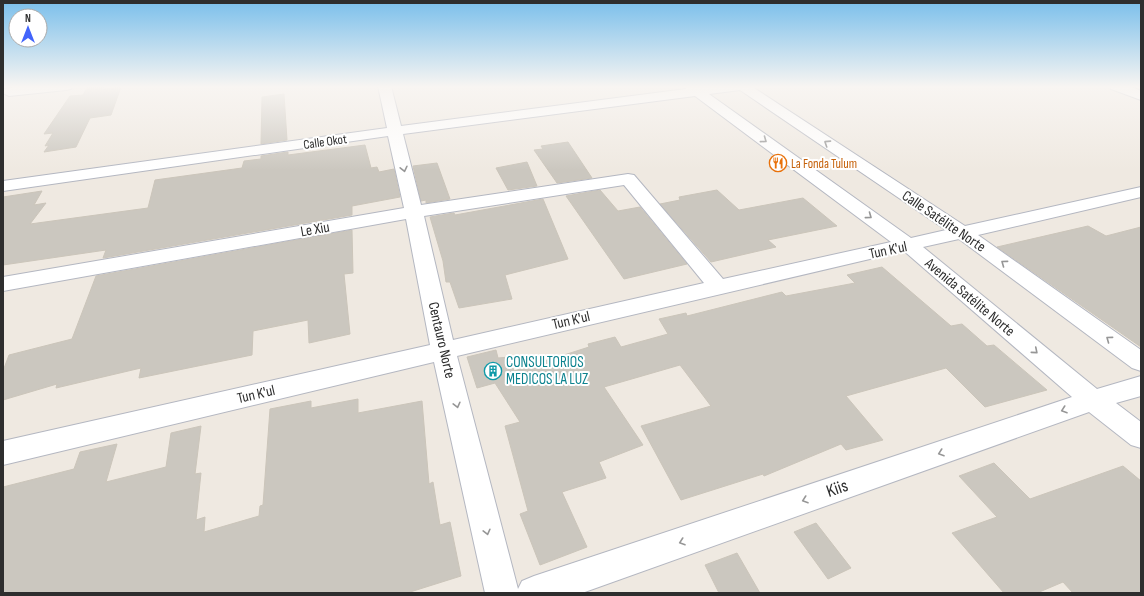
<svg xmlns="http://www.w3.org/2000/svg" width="1144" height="596" viewBox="0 0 1144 596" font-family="'Sofia Sans Condensed',sans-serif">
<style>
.building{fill:#cbc7bf;stroke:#cbc5ba}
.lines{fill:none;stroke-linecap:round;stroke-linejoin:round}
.minor-casing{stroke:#b4b7c1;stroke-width:2}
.minor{fill:#fff;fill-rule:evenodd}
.oneway{stroke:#969696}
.labels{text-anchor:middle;stroke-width:4;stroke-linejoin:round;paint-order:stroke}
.far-street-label{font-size:13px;fill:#2e2e2e;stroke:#fff}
.far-food-label{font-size:13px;fill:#c56008;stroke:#fff;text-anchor:start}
.street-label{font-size:15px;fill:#2e2e2e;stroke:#fff}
.culture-label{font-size:15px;fill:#0d838f;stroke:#fff;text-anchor:start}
.near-street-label{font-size:18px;fill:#2e2e2e;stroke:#fff}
</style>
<rect width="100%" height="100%" fill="#efe9e1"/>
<!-- building -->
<path class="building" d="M 88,86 L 104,86 L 103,89 L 121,87 L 111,115 L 90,118 L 76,147 L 44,152 L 49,145 L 45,146 L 53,133 L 44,134 L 70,96 L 83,95 Z
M 284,94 L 287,140 L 261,144 L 262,97 Z
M 568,142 L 592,178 L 557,183 L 534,150 L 543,149 L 541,146 Z
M 365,145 L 371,168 L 377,167 L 379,172 L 394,169 L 400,197 L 352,206 L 352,215 L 103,258 L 106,250 L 3,265 L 3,197 L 42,191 L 34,205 L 46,203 L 30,224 L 148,208 L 155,180 L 242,168 L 244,161 L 261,159 L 261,156 L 288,152 L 288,155 Z
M 527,162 L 537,186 L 508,190 L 496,168 Z
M 437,163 L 450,199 L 426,203 L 426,200 L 421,201 L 413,166 Z
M 600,190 L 618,211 L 640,207 L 687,264 L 624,279 L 566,196 Z
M 717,190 L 739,210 L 803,198 L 837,226 L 768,240 L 776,247 L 711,262 L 660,204 L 680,200 L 679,197 Z
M 543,199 L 568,259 L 505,275 L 512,299 L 459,308 L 450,282 L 446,282 L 443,261 L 430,217 L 454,213 L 455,215 Z
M 1088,226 L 1106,236 L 1141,227 L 1141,347 L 997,247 Z
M 352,230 L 353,273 L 344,274 L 350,334 L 309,343 L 308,320 L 253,331 L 252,355 L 139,378 L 141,368 L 56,388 L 57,384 L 3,400 L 3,371 L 9,355 L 72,339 L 96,276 Z
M 882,267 L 951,326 L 962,324 L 987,346 L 994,345 L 1047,390 L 985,407 L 946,368 L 846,396 L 883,440 L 846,450 L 841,444 L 764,476 L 763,474 L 681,500 L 641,426 L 711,406 L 680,365 L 604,387 L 643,445 L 599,462 L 606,478 L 562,492 L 587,547 L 540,565 L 520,514 L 528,511 L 505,426 L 520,422 L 495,383 L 477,388 L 467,357 L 496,350 L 498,358 L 509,357 L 514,371 L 589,347 L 588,344 L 615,337 L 621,347 L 668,334 L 659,319 L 686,313 L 687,316 L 782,292 L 786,296 L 855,283 L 847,275 Z
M 358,399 L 358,413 L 422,401 L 429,484 L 433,482 L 440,525 L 450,522 L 461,576 L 407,593 L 3,593 L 3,487 L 74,469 L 80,452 L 117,444 L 106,482 L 166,467 L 171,433 L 201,426 L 195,474 L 201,473 L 196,520 L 205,517 L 204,532 L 259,516 L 260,506 L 263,505 L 270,409 L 311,401 L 311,408 Z
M 994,463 L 1030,499 L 1123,466 L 1141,481 L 1141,593 L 1073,593 L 1063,582 L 1037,593 L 1004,593 L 952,533 L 997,517 L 959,476 Z
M 816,523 L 851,568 L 828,579 L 794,532 Z
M 737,553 L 760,593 L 719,593 L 705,565 Z"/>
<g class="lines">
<defs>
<path id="minor" d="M 24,86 L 72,86 L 71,89 L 66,90 L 9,96 L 3,93 L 4,89 Z
M 378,86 L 391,86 L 401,126 L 686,89 L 687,86 L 751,86 L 965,226 L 1141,187 L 1141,197 L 978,235 L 1141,350 L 1141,371 L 1132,368 L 959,239 L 923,247 L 1097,389 L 1141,376 L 1141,396 L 1116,403 L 1141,422 L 1141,448 L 1131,445 L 1089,412 L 582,593 L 485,593 L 434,362 L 3,465 L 3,441 L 430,345 L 406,219 L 3,291 L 3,277 L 404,208 L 388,136 L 3,191 L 3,181 L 387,128 ZM 740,90 L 946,230 L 911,238 L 709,94 ZM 695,96 L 891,242 L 723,279 L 634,175 L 628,174 L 421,205 L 403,134 ZM 624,185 L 704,283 L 453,340 L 424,216 ZM 904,251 L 1072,397 L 534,576 L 522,581 L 518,589 L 457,356 Z
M 1110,86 L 1129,86 L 1141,91 L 1141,100 L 1111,89 Z"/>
</defs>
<!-- minor casing -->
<use href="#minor" class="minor-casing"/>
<!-- minor -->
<use href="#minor" class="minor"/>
</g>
<!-- one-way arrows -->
<defs><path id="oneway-chevron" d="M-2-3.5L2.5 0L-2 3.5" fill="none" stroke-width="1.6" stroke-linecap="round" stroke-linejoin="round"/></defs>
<g class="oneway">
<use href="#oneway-chevron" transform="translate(764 140) rotate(36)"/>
<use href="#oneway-chevron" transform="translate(827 143) rotate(-147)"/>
<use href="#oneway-chevron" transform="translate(404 169) rotate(77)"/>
<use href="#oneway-chevron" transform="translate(869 216) rotate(36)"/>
<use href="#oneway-chevron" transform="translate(1004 263) rotate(-144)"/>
<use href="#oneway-chevron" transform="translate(1109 339) rotate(-144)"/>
<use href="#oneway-chevron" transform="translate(1035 351) rotate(40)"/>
<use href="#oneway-chevron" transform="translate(457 405) rotate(76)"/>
<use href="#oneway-chevron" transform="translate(1064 410) rotate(161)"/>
<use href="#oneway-chevron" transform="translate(941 453) rotate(161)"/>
<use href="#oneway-chevron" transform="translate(805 500) rotate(161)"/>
<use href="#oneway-chevron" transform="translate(487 532) rotate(76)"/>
<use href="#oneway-chevron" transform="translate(682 542) rotate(161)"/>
</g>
<!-- sky -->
<linearGradient id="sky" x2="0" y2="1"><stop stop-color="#7abfeb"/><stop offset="0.51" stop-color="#f8f5f2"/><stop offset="1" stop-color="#f8f5f2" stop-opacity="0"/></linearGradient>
<rect width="1144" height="170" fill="url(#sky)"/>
<!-- icons -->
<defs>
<symbol id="restaurant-ring" viewBox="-11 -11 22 22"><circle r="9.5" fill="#fff" stroke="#e8710a" stroke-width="1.5"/><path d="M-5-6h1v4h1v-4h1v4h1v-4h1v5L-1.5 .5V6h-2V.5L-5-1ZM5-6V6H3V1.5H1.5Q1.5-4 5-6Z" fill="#e8710a"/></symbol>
<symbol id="building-ring" viewBox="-11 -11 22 22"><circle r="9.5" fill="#fff" stroke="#0f9aa8" stroke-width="1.5"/><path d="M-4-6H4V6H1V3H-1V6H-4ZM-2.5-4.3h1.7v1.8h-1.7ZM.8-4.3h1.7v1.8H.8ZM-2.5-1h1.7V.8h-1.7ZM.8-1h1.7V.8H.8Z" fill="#0f9aa8"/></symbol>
</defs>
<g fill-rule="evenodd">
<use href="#restaurant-ring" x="768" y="153" width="20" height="20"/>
<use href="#building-ring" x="483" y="361" width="20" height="20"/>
</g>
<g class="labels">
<!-- far-street labels -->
<g class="far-street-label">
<text transform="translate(325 141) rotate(-8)" y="5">Calle Okot</text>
</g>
<!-- far-food labels -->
<g class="far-food-label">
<text x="791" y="168">La Fonda Tulum</text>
</g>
<!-- street labels -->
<g class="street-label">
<text transform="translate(944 221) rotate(34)" y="5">Calle Satélite Norte</text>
<text transform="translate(315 229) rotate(-10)" y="5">Le Xiu</text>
<text transform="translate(888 250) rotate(-12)" y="5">Tun K'ul</text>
<text transform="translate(970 297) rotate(40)" y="5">Avenida Satélite Norte</text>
<text transform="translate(571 320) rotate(-13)" y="5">Tun K'ul</text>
<text transform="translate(442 340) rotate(77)" y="5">Centauro Norte</text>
<text transform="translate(256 394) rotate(-13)" y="5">Tun K'ul</text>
</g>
<!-- culture labels -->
<g class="culture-label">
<text x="506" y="367">CONSULTORIOS<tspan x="506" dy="17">MEDICOS LA LUZ</tspan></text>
</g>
<!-- near-street labels -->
<g class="near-street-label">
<text transform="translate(837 488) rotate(-19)" y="6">Kiis</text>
</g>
</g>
<!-- border -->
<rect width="1144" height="596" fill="none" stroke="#2e2e2e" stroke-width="8"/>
<!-- north arrow -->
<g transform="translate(28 28)"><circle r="19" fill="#ffffff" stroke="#ababab"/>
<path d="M0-3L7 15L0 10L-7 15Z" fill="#4264fb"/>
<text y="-6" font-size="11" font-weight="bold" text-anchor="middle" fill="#2e2e2e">N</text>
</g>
</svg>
